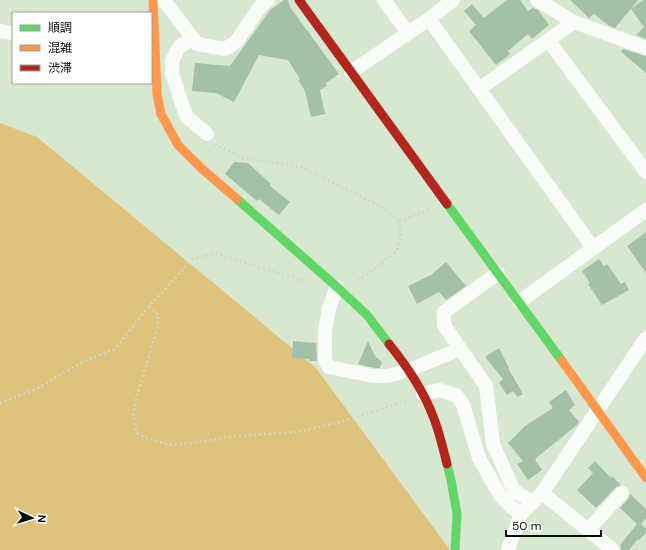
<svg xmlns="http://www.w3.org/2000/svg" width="646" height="550" viewBox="0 0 646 550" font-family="'DM Sans','Noto Sans JP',sans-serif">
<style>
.forest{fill:#dfc27b}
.building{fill:#a3c0a8}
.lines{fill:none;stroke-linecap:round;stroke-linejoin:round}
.path{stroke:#d1d6ce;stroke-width:2.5;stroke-dasharray:2 3;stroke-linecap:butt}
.street{stroke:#f9fcf8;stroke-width:14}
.fast{stroke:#63d668;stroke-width:9}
.slow{stroke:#ff974d;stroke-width:9}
.jam{stroke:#b3261e;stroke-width:9}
</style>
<rect width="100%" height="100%" fill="#d8e8d0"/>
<!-- forest -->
<path class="forest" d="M 0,123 L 37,137 L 316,368 L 450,550 L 0,550 Z"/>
<!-- building -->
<path class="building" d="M 284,0 L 288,0 L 290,7 L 339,74 L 326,83 L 327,86 L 320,90 L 325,114 L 311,117 L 305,91 L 298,80 L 300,79 L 288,60 L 259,55 L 234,102 L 216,93 L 192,91 L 195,63 L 230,66 L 270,10 Z
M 507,0 L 520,0 L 528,11 L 533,8 L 538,10 L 549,25 L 532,39 L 528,34 L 508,51 L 510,54 L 496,65 L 469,31 L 476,25 L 464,11 L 472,4 L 484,18 Z
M 570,0 L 638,0 L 615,28 L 608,25 L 594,14 L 589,18 Z
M 643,0 L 646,0 L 646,39 L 636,35 L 644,27 L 631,9 Z
M 623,49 L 646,56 L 646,73 L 621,52 Z
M 234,162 L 248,163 L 271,184 L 270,186 L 290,202 L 279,215 L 259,199 L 257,201 L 225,174 Z
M 646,232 L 646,273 L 627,246 Z
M 599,259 L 604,266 L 607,264 L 621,284 L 625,282 L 629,290 L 602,305 L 588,284 L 590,283 L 582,271 Z
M 446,262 L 466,286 L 446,300 L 439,292 L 417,304 L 408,286 L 431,275 Z
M 293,341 L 316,343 L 317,361 L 309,361 L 309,359 L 292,358 Z
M 368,341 L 375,356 L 382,362 L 380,368 L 374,368 L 358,364 Z
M 499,348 L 509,368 L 508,368 L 523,394 L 518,397 L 513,391 L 507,395 L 499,383 L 503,379 L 485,357 Z
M 566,390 L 575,405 L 569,410 L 579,422 L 577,425 L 535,459 L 542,470 L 528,480 L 517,464 L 523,461 L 508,443 L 525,426 L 553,408 L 549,402 Z
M 595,461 L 611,478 L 612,476 L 621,485 L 616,487 L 596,508 L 577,490 L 593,473 L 588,468 Z
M 630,494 L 646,509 L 646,518 L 641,524 L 646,529 L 646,533 L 639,540 L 638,539 L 629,550 L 621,550 L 620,545 L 637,524 L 620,508 L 628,499 Z"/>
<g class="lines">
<!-- path -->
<path class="path" d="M 215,144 L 217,146 L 244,158 L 277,163 L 301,167 L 382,207 L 399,221 L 401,234 L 397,251 L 356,282
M 399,221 L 432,209
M 149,306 L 158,314 L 158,326 L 136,399 L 133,417 L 137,433 L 149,439 L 170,445 L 193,443 L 237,436 L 296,432 L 337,423 L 394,405 L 408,399
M 0,403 L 38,388 L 84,361 L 115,349 L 149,306 L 193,259 L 215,253 L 304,281"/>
<!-- street -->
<path class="street" d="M 159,0 L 166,3 L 197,44 L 225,49 L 236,42 L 259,8 L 268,0
M 384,0 L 408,33
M 537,0 L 574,22 L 646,48
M 429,19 L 593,248
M 0,31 L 13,33
M 193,38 L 179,47 L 172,61 L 172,73 L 186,116 L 207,134
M 548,40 L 646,172
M 351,72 L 429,19 L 453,0
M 479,89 L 574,22
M 498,273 L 444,312 L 444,325 L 486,386 L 493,444 L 514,491 L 533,502
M 337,287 L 329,308 L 325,331 L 325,360 L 329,367 L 373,376 L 387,376 L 399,373
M 519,302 L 646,210
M 416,367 L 460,349
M 423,394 L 439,390 L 456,395 L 463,404 L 479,458 L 500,495 L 510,506 L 521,514
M 542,493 L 613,550
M 588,530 L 622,493
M 508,550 L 521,514 L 542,493 L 646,338"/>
<!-- fast -->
<path class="fast" d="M 237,199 L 337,287 L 367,315 L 389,344
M 447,204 L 562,361
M 447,464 L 451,480 L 457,514 L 455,550"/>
<!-- slow -->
<path class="slow" d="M 153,0 L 157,94 L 161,114 L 178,145 L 201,168 L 237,199
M 562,361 L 646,478"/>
<!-- jam -->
<path class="jam" d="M 299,0 L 447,204
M 389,344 C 406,365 423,390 433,416 C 439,431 443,448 447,464"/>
</g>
<!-- legend -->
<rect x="12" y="12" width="140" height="72" fill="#ffffff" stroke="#9c9f9a"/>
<rect x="20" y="25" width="20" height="6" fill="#63d668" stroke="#9c9f9a"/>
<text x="48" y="32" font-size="12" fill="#071003">順調</text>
<rect x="20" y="45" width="20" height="6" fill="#ff974d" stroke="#9c9f9a"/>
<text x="48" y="52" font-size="12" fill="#071003">混雑</text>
<rect x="20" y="65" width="20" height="6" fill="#b3261e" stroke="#9c9f9a"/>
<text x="48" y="72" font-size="12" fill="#071003">渋滞</text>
<!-- north arrow -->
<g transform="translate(32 518) rotate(94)" stroke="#ffffff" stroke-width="3" paint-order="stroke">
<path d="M0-3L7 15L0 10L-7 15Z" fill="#071003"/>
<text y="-6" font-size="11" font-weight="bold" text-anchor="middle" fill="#071003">N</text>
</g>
<!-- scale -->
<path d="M506 530v6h95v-6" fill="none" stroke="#071003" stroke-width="2"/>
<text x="512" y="530" font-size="12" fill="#071003" stroke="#ffffff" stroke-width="3" paint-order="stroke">50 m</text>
</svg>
